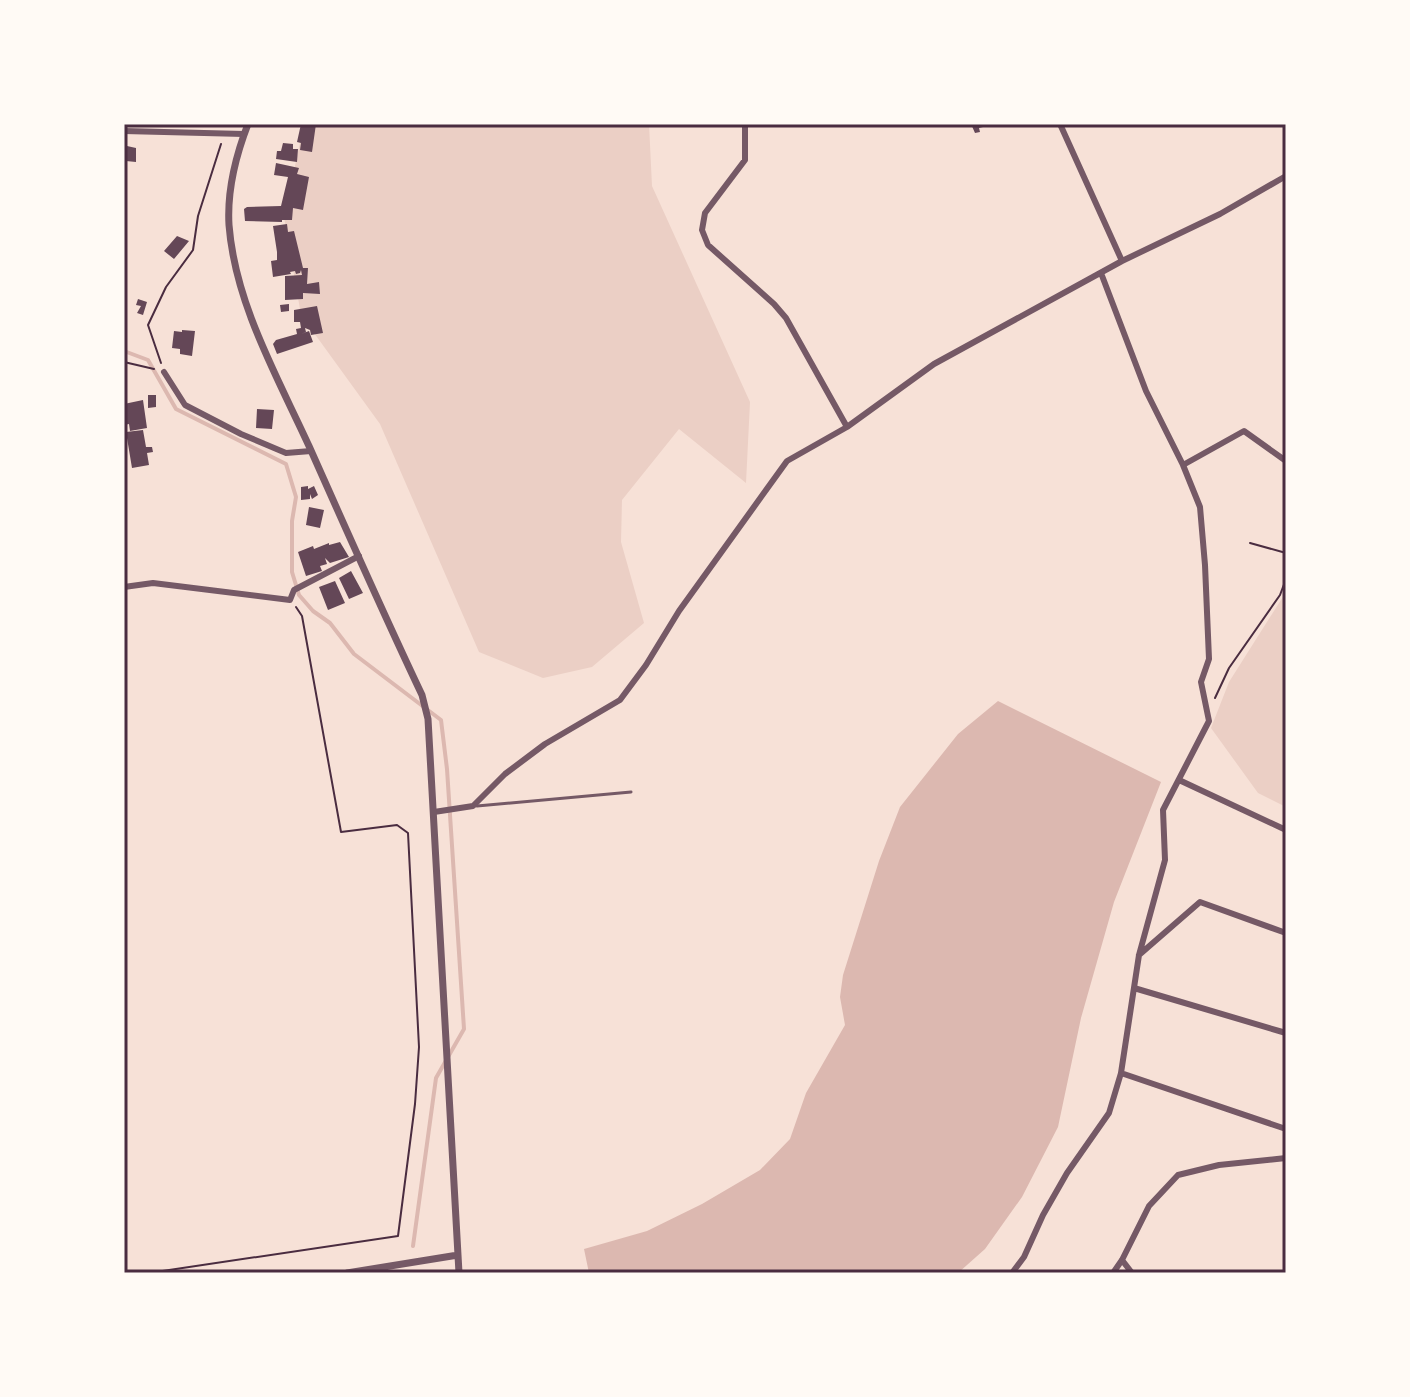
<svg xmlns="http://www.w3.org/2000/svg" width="1410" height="1397" viewBox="0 0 1410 1397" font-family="Manrope,sans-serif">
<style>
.green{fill:#ebcfc5}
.water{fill:#dcb8b0}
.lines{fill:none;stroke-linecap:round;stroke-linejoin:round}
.stream{stroke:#dcb8b0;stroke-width:4}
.building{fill:#644757}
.path{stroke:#4a2c40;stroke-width:2}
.service{stroke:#755966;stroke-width:3}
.minor{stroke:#755966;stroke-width:6}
.tertiary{stroke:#755966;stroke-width:7}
.neatline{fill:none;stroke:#4a2c40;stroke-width:3}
</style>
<rect width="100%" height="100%" fill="#f7e1d7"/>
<!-- green -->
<path class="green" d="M 304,124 L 649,124 L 652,186 L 750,402 L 746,483 L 679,429 L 622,500 L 621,542 L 644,623 L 592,667 L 543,678 L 479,652 L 380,424 L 301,315 L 284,217 Z
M 1286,592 L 1286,807 L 1258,793 L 1211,728 L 1229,682 Z"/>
<!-- water -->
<path class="water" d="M 998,701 L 1161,782 L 1114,902 L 1081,1018 L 1058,1127 L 1022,1197 L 985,1249 L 958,1273 L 589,1273 L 584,1249 L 647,1231 L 702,1204 L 760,1170 L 790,1139 L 806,1093 L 845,1025 L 840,997 L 843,975 L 879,861 L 900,807 L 958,734 Z"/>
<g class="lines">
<!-- stream -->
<path class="stream" d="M 124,351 L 148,360 L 176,409 L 286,464 L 296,497 L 292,521 L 292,572 L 299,595 L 313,611 L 330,623 L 354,654 L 441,720 L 447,769 L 464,1029 L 436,1078 L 413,1246"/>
</g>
<!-- building -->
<path class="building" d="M 301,124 L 316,124 L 312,152 L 300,150 L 301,143 L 297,142 Z
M 971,124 L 982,124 L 983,127 L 979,128 L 980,132 L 975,133 Z
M 283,143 L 293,144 L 293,149 L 298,149 L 297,162 L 276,159 L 277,151 L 281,151 Z
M 127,146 L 136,148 L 136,162 L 126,161 Z
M 276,163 L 299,168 L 297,174 L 309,177 L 303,210 L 293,208 L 292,220 L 282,220 L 282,222 L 245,221 L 244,209 L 247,207 L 281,206 L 288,177 L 274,175 Z
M 287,224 L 288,232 L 294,231 L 303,268 L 308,268 L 307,284 L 319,282 L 320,294 L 303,293 L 303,299 L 285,300 L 285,276 L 302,275 L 301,270 L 300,273 L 296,274 L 295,271 L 290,272 L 291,274 L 273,277 L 271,261 L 277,260 L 277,252 L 273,226 Z
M 177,236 L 189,241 L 174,259 L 164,251 Z
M 138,299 L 147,302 L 143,315 L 137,313 L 141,306 L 136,305 Z
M 289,304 L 289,311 L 281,312 L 280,305 Z
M 317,306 L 323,333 L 311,335 L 310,330 L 305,328 L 306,332 L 301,334 L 309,331 L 313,342 L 277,354 L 273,344 L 276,340 L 297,334 L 296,329 L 301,328 L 300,322 L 294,322 L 294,310 Z
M 182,330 L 195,331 L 192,356 L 180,354 L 180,349 L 172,348 L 174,331 L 182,332 Z
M 148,395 L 156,395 L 156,407 L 148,408 Z
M 143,400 L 147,428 L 130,431 L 129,424 L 124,425 L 124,404 Z
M 257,409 L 274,410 L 272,429 L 256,428 Z
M 143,430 L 146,447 L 152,447 L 153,452 L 147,453 L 149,465 L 132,468 L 126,432 Z
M 308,486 L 308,489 L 314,486 L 318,495 L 312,499 L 310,494 L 310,499 L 301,500 L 301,487 Z
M 309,507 L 324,510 L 320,528 L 306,525 Z
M 340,542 L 349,557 L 330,563 L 325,558 L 327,564 L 320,566 L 322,571 L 306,576 L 298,552 L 313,546 L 314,549 L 329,543 L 329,545 Z
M 351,571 L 363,593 L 349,599 L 339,578 Z
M 335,581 L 345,603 L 328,610 L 319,587 Z"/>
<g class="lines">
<!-- path -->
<path class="path" d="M 124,362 L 154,369
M 161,363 L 148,325 L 166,287 L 193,250 L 198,216 L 221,144
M 1250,543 L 1286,553
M 1215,698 L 1229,668 L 1280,595 L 1286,579
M 149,1273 L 398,1236 L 415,1104 L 419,1047 L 408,833 L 397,825 L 341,832 L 302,616 L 296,607"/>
<!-- service -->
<path class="service" d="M 477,806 L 631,792"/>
<!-- minor -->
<path class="minor" d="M 745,124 L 745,160 L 705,213 L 702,230 L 708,245 L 774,304 L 786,318 L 847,427
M 1060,124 L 1122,261
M 124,131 L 244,134
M 164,372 L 185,405 L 241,434 L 286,453 L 311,451
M 1183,465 L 1244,431 L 1286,461
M 124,587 L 153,583 L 290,600 L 294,590 L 359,556
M 1179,780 L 1286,830
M 434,812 L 473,806 L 505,774 L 545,744 L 620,700 L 646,665 L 679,611 L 787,461 L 847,427 L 934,364 L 1122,261 L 1220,214 L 1286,176
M 1139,955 L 1200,902 L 1286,933
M 1134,988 L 1286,1033
M 1121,1073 L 1286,1129
M 1122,1260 L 1132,1273
M 1012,1273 L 1024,1257 L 1043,1215 L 1067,1173 L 1109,1113 L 1121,1073 L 1139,955 L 1165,860 L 1163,810 L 1209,721 L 1201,682 L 1209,659 L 1205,565 L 1200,507 L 1183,465 L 1146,391 L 1101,273
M 1113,1273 L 1122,1260 L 1149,1206 L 1178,1175 L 1219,1165 L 1286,1158"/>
<!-- tertiary -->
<path class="tertiary" d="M 248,124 C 236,155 227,191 229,225 C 235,303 277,376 309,446 C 346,529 383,613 422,695 L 428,719 L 459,1273
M 347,1273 L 458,1255"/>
</g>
<!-- border -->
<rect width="1410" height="1397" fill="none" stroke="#fffaf5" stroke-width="252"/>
<rect x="126" y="126" width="1158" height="1145" class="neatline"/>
</svg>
